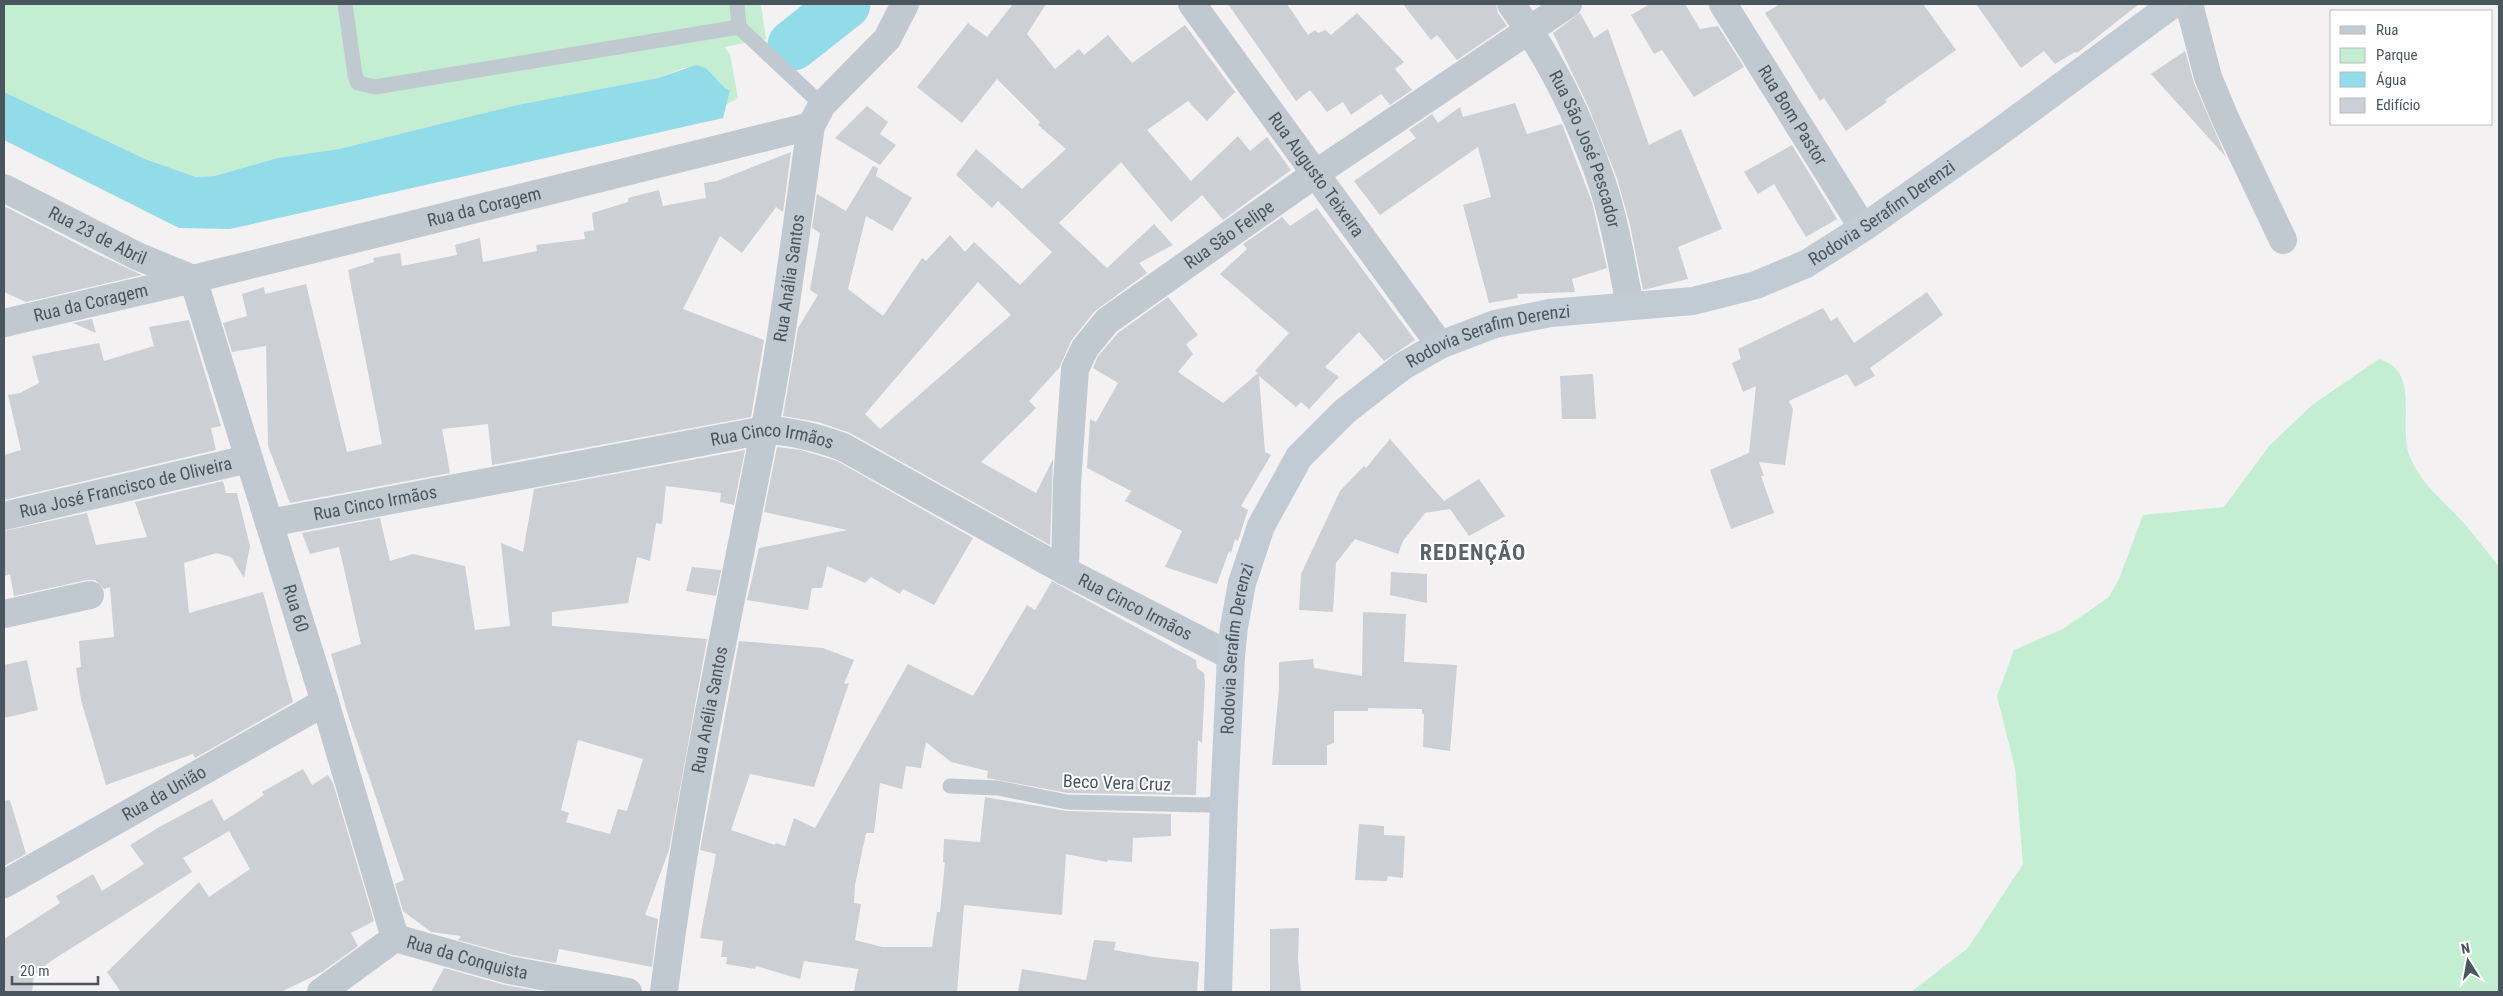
<svg xmlns="http://www.w3.org/2000/svg" width="2503" height="996" viewBox="0 0 2503 996" font-family="'Roboto Condensed',sans-serif">
<style>
.green{fill:#c3eed2}
.water{fill:#92dbe9}
.lines{fill:none;stroke-linecap:round;stroke-linejoin:round}
.river{stroke:#92dbe9;stroke-width:51}
.building{fill:#cccfd3;fill-rule:evenodd}
.service{stroke:#c0c9cf;stroke-width:15}
.minor{stroke:#c0c9cf;stroke-width:28}
.secondary{stroke:#c0cbd4;stroke-width:28}
.labels{text-anchor:middle;stroke-width:4;stroke-linejoin:round;paint-order:stroke}
.street-label{font-size:18px;fill:#4a565e;stroke:#fff}
.district-label{font-size:22px;font-weight:bold;letter-spacing:1px;fill:#5e6266;stroke:#fff}
</style>
<rect width="100%" height="100%" fill="#f4f1f2"/>
<!-- green -->
<path class="green" d="M 4,4 L 761,4 L 766,39 L 724,47 L 730,54 L 738,98 L 726,105 L 730,90 L 726,89 L 706,68 L 683,68 L 658,78 L 518,105 L 339,149 L 277,158 L 215,176 L 196,177 L 145,159 L 4,92 Z
M 2379,359 C 2422,371 2397,425 2410,457 C 2422,487 2448,504 2468,528 C 2479,541 2489,554 2499,567 L 2499,992 L 1911,992 L 1968,948 L 2023,864 L 2015,768 L 1997,696 L 2014,650 L 2063,629 L 2109,597 L 2119,579 L 2143,515 L 2224,507 L 2269,446 L 2312,405 Z"/>
<!-- water -->
<path class="water" d="M 696,65 L 706,68 L 726,89 L 730,90 L 723,118 L 230,229 L 179,228 L 4,140 L 4,92 L 145,159 L 196,177 L 215,176 L 277,158 L 339,149 L 517,105 L 658,78 Z"/>
<g class="lines">
<!-- river -->
<path class="river" d="M 793,45 L 845,4"/>
</g>
<!-- building -->
<path class="building" d="M 1013,4 L 1046,4 L 1027,34 L 1055,69 L 1079,49 L 1084,55 L 1108,35 L 1132,63 L 1185,25 L 1235,92 L 1207,121 L 1188,101 L 1147,130 L 1191,181 L 1238,136 L 1250,151 L 1267,137 L 1291,170 L 1223,220 L 1202,195 L 1171,222 L 1121,162 L 1059,223 L 1107,268 L 1154,224 L 1173,245 L 1139,263 L 1147,273 L 1095,311 L 1071,341 L 1059,368 L 1029,401 L 1036,408 L 981,462 L 1036,493 L 1053,459 L 1050,545 L 850,433 L 818,422 L 783,416 L 798,328 L 818,295 L 810,290 L 820,233 L 812,228 L 817,194 L 846,211 L 873,166 L 878,168 L 876,176 L 912,198 L 892,231 L 866,216 L 848,289 L 883,316 L 922,258 L 926,261 L 950,235 L 965,252 L 974,242 L 1020,285 L 1052,252 L 998,201 L 992,208 L 956,175 L 976,149 L 1022,189 L 1066,149 L 1038,125 L 1040,122 L 997,79 L 962,123 L 917,87 L 968,23 L 987,37 ZM 978,282 L 1011,315 L 880,429 L 865,414 Z
M 1228,4 L 1287,4 L 1308,35 L 1315,30 L 1318,33 L 1325,30 L 1331,35 L 1357,13 L 1404,62 L 1395,69 L 1412,90 L 1390,105 L 1381,94 L 1351,115 L 1343,102 L 1327,112 L 1310,90 L 1296,101 Z
M 1403,4 L 1496,4 L 1498,13 L 1507,26 L 1457,60 L 1437,35 L 1431,40 Z
M 1650,4 L 1685,4 L 1700,29 L 1718,26 L 1744,67 L 1694,97 L 1662,50 L 1654,54 L 1631,15 Z
M 1780,4 L 1923,4 L 1956,50 L 1885,100 L 1887,102 L 1846,131 L 1824,98 L 1820,101 L 1765,13 Z
M 1976,4 L 2139,4 L 2077,53 L 2075,52 L 2055,64 L 2044,51 L 2021,68 Z
M 1580,13 L 1594,38 L 1608,29 L 1649,145 L 1681,129 L 1722,229 L 1678,247 L 1688,279 L 1643,290 L 1630,225 L 1617,178 L 1588,106 L 1553,33 Z
M 2185,51 L 2194,83 L 2226,157 L 2151,74 Z
M 1515,103 L 1527,134 L 1562,124 L 1592,202 L 1607,268 L 1572,279 L 1575,292 L 1517,294 L 1518,298 L 1489,303 L 1463,205 L 1491,197 L 1478,147 L 1380,215 L 1354,181 L 1416,138 L 1409,130 L 1432,114 L 1438,123 L 1460,107 L 1463,117 Z
M 867,106 L 888,122 L 880,134 L 896,145 L 880,165 L 835,138 Z
M 1792,145 L 1837,219 L 1806,237 L 1774,184 L 1758,194 L 1744,172 Z
M 791,152 L 783,212 L 776,207 L 742,253 L 720,236 L 683,309 L 764,340 L 751,417 L 492,465 L 488,424 L 442,429 L 450,473 L 290,503 L 268,446 L 266,346 L 232,352 L 223,323 L 247,316 L 242,294 L 264,287 L 265,294 L 306,284 L 347,452 L 382,444 L 348,270 L 374,262 L 373,258 L 400,253 L 402,266 L 457,255 L 455,245 L 480,238 L 483,262 L 537,251 L 536,245 L 585,239 L 584,232 L 594,230 L 592,213 L 628,202 L 628,198 L 659,190 L 663,206 L 706,198 L 704,183 L 717,181 Z
M 4,206 L 95,253 L 142,275 L 26,302 L 4,292 Z
M 1317,208 L 1415,340 L 1384,361 L 1359,332 L 1325,367 L 1339,377 L 1309,409 L 1301,402 L 1296,407 L 1259,376 L 1265,452 L 1271,455 L 1241,506 L 1248,510 L 1238,541 L 1235,539 L 1231,553 L 1229,551 L 1217,584 L 1165,567 L 1182,531 L 1125,501 L 1131,491 L 1087,468 L 1090,419 L 1096,422 L 1118,383 L 1093,368 L 1098,356 L 1118,333 L 1168,297 L 1198,335 L 1186,344 L 1193,354 L 1178,372 L 1223,403 L 1258,373 L 1255,371 L 1289,333 L 1220,274 L 1247,249 L 1243,244 L 1282,217 L 1290,226 Z
M 1927,292 L 1943,315 L 1870,368 L 1875,376 L 1855,387 L 1847,374 L 1789,401 L 1793,409 L 1785,465 L 1759,462 L 1764,476 L 1761,476 L 1774,513 L 1731,529 L 1710,470 L 1749,453 L 1756,386 L 1743,392 L 1732,363 L 1741,359 L 1738,349 L 1823,308 L 1831,321 L 1837,317 L 1854,343 Z
M 92,319 L 96,333 L 73,323 Z
M 189,320 L 221,426 L 211,428 L 216,450 L 4,500 L 4,455 L 21,450 L 8,395 L 20,393 L 39,383 L 32,356 L 99,343 L 104,361 L 154,346 L 149,327 Z
M 1593,374 L 1596,419 L 1562,419 L 1560,376 Z
M 1390,439 L 1444,501 L 1479,479 L 1505,516 L 1469,536 L 1450,509 L 1425,513 L 1403,541 L 1398,554 L 1355,539 L 1336,563 L 1333,612 L 1299,610 L 1301,574 L 1340,491 L 1364,466 L 1366,468 Z
M 777,447 L 801,450 L 837,461 L 973,538 L 934,605 L 903,589 L 900,594 L 871,577 L 865,583 L 827,566 L 822,588 L 812,588 L 808,610 L 747,600 L 759,548 L 847,530 L 764,512 Z
M 745,450 L 734,505 L 720,502 L 721,493 L 666,486 L 662,524 L 656,523 L 650,561 L 637,557 L 628,603 L 552,612 L 552,626 L 707,639 L 669,850 L 645,915 L 658,919 L 652,967 L 559,949 L 556,963 L 513,955 L 458,940 L 461,936 L 431,932 L 403,911 L 395,884 L 404,880 L 347,712 L 331,654 L 361,644 L 339,547 L 310,554 L 302,533 L 380,518 L 390,561 L 413,554 L 465,566 L 475,630 L 510,626 L 501,543 L 523,552 L 534,489 ZM 578,740 L 643,759 L 627,811 L 618,809 L 610,834 L 566,822 L 569,813 L 561,810 Z
M 223,481 L 226,493 L 237,493 L 250,546 L 244,578 L 231,557 L 216,553 L 184,563 L 189,613 L 263,592 L 293,702 L 195,758 L 193,754 L 106,785 L 81,700 L 76,668 L 81,667 L 79,641 L 114,637 L 110,587 L 104,589 L 95,580 L 87,580 L 14,596 L 10,574 L 4,576 L 4,531 L 87,513 L 96,545 L 147,537 L 135,502 Z
M 692,567 L 721,570 L 716,596 L 686,591 Z
M 1391,572 L 1427,574 L 1427,603 L 1390,595 Z
M 1052,581 L 1196,660 L 1197,668 L 1204,673 L 1205,682 L 1202,743 L 1198,740 L 1196,795 L 1068,793 L 987,778 L 988,771 L 951,762 L 926,742 L 921,768 L 906,766 L 902,789 L 880,783 L 874,833 L 866,833 L 855,885 L 854,903 L 861,904 L 855,940 L 882,947 L 932,947 L 937,912 L 940,912 L 945,863 L 943,862 L 944,839 L 980,842 L 985,797 L 1067,811 L 1171,814 L 1171,836 L 1133,838 L 1132,862 L 1108,860 L 1107,862 L 1066,854 L 1062,915 L 964,905 L 957,992 L 854,992 L 858,969 L 804,961 L 800,979 L 756,966 L 755,969 L 726,964 L 727,957 L 721,957 L 723,941 L 700,938 L 716,854 L 700,850 L 739,641 L 823,648 L 854,660 L 844,684 L 849,683 L 814,787 L 750,774 L 731,830 L 775,845 L 776,843 L 785,846 L 794,818 L 815,828 L 908,664 L 973,696 L 1027,605 L 1035,610 Z
M 1363,612 L 1406,614 L 1404,662 L 1457,665 L 1450,751 L 1423,747 L 1424,714 L 1422,714 L 1422,709 L 1368,708 L 1368,711 L 1334,711 L 1334,743 L 1327,745 L 1327,765 L 1272,765 L 1279,688 L 1279,662 L 1313,659 L 1314,668 L 1362,676 Z
M 27,660 L 38,710 L 4,718 L 4,665 Z
M 303,769 L 312,785 L 328,775 L 333,783 L 374,921 L 351,933 L 358,946 L 322,972 L 281,992 L 121,992 L 107,972 L 199,882 L 209,897 L 250,869 L 229,831 L 183,858 L 192,872 L 51,961 L 34,975 L 32,992 L 4,992 L 4,939 L 60,903 L 56,896 L 93,874 L 102,891 L 144,864 L 130,845 L 161,826 L 212,799 L 224,821 L 264,795 L 262,792 Z
M 10,800 L 26,854 L 4,866 L 4,801 Z
M 1359,824 L 1384,826 L 1384,835 L 1405,836 L 1403,878 L 1388,876 L 1387,881 L 1355,880 Z
M 1299,928 L 1298,960 L 1301,992 L 1270,992 L 1270,929 Z
M 1094,940 L 1116,942 L 1114,950 L 1154,957 L 1199,962 L 1197,992 L 1018,992 L 1022,969 L 1086,980 Z
M 444,968 L 505,985 L 543,992 L 431,992 Z"/>
<g class="lines">
<!-- service -->
<path class="service" d="M 345,4 L 355,75 L 358,83 L 375,87 L 739,27
M 737,4 L 739,27 L 822,105
M 950,786 L 998,788 L 1067,802 L 1207,805 L 1224,802"/>
<!-- minor -->
<g class="minor">
<path id="s1" d="M 1192,4 L 1440,345"/>
<path id="s2" d="M 1511,4 C 1551,59 1580,118 1602,183 C 1615,222 1622,265 1630,306"/>
<path id="s3" d="M 1723,4 L 1863,228"/>
<path d="M 2189,4 L 2208,77 L 2225,118 L 2283,240"/>
<path id="s4" d="M 4,188 L 137,256 L 193,279"/>
<path id="s5" d="M 193,279 L 325,702 L 395,938"/>
<path id="s6" d="M 4,323 L 193,279 L 811,126"/>
<path id="s7" d="M 4,516 L 248,459"/>
<path id="s8" d="M 269,523 L 765,430 C 793,431 816,437 843,447 L 1065,571 L 1231,656"/>
<path id="s9" d="M 1065,571 L 1067,483 L 1075,369 L 1085,348 L 1107,321 L 1315,174 L 1568,4"/>
<path d="M 4,614 L 90,595"/>
<path id="s10" d="M 4,884 L 325,702"/>
<path id="s11" d="M 395,938 L 509,970 L 628,992"/>
<path d="M 321,992 L 395,938"/>
<path id="s12" d="M 664,992 C 687,804 728,618 764,432 C 784,331 796,228 811,126 L 822,105 L 887,39 L 905,4"/>
</g>
<!-- secondary -->
<path class="secondary" id="s13" d="M 1218,992 L 1224,802 L 1231,656 L 1234,627 L 1242,583 L 1261,526 L 1299,457 L 1345,411 L 1403,366 L 1440,345 L 1495,324 L 1550,313 L 1693,301 L 1756,285 L 1806,264 L 1863,228 L 1991,138 L 2173,4"/>
</g>
<g class="labels">
<!-- street labels -->
<g class="street-label">
<text dy="6" stroke="none"><textPath href="#s3" startOffset="131">Rua Bom Pastor</textPath></text>
<text dy="6" stroke="none"><textPath href="#s2" startOffset="164">Rua São José Pescador</textPath></text>
<text dy="6" stroke="none"><textPath href="#s1" startOffset="211">Rua Augusto Teixeira</textPath></text>
<text dy="6" stroke="none"><textPath href="#s6" startOffset="494">Rua da Coragem</textPath></text>
<text dy="6" stroke="none"><textPath href="#s13" startOffset="1199">Rodovia Serafim Derenzi</textPath></text>
<text dy="6" stroke="none"><textPath href="#s4" startOffset="105">Rua 23 de Abril</textPath></text>
<text dy="6" stroke="none"><textPath href="#s9" startOffset="410">Rua São Felipe</textPath></text>
<text dy="6" stroke="none"><textPath href="#s12" startOffset="725">Rua Anália Santos</textPath></text>
<text dy="6" stroke="none"><textPath href="#s6" startOffset="89">Rua da Coragem</textPath></text>
<text dy="6" stroke="none"><textPath href="#s13" startOffset="779">Rodovia Serafim Derenzi</textPath></text>
<text dy="6" stroke="none"><textPath href="#s8" startOffset="512">Rua Cinco Irmãos</textPath></text>
<text dy="6" stroke="none"><textPath href="#s7" startOffset="125">Rua José Francisco de Oliveira</textPath></text>
<text dy="6" stroke="none"><textPath href="#s8" startOffset="108">Rua Cinco Irmãos</textPath></text>
<text dy="6" stroke="none"><textPath href="#s8" startOffset="918">Rua Cinco Irmãos</textPath></text>
<text dy="6" stroke="none"><textPath href="#s5" startOffset="345">Rua 60</textPath></text>
<text dy="6" stroke="none"><textPath href="#s13" startOffset="344">Rodovia Serafim Derenzi</textPath></text>
<text dy="6" stroke="none"><textPath href="#s12" startOffset="286">Rua Anélia Santos</textPath></text>
<text transform="translate(1117 783) rotate(2)" y="6">Beco Vera Cruz</text>
<text dy="6" stroke="none"><textPath href="#s10" startOffset="184">Rua da União</textPath></text>
<text dy="6" stroke="none"><textPath href="#s11" startOffset="75">Rua da Conquista</textPath></text>
</g>
<!-- district labels -->
<g class="district-label">
<text x="1473" y="560">REDENÇÃO</text>
</g>
</g>
<!-- border -->
<rect width="2503" height="996" fill="none" stroke="#4a565e" stroke-width="10"/>
<!-- legend -->
<rect x="2330" y="10" width="162" height="115" fill="#ffffff" stroke="#b7bbbf"/>
<rect x="2340" y="26" width="25" height="8" fill="#c0cbd4" stroke="#b7bbbf"/>
<text x="2376" y="35" font-size="15" fill="#4a565e">Rua</text>
<rect x="2340" y="48" width="25" height="15" fill="#c3eed2" stroke="#b7bbbf"/>
<text x="2376" y="60" font-size="15" fill="#4a565e">Parque</text>
<rect x="2340" y="72" width="25" height="15" fill="#92dbe9" stroke="#b7bbbf"/>
<text x="2376" y="85" font-size="15" fill="#4a565e">Água</text>
<rect x="2340" y="98" width="25" height="15" fill="#cccfd3" stroke="#b7bbbf"/>
<text x="2376" y="110" font-size="15" fill="#4a565e">Edifício</text>
<!-- north arrow -->
<g transform="translate(2468 961) rotate(349)" stroke="#ffffff" stroke-width="4" paint-order="stroke">
<path d="M0-4L9 19L0 12L-9 19Z" fill="#4a565e"/>
<text y="-8" font-size="14" font-weight="bold" text-anchor="middle" fill="#4a565e">N</text>
</g>
<!-- scale -->
<path d="M12 976v8h86v-8" fill="none" stroke="#4a565e" stroke-width="2.5"/>
<text x="20" y="976" font-size="15" fill="#4a565e" stroke="#ffffff" stroke-width="4" paint-order="stroke">20 m</text>
</svg>
